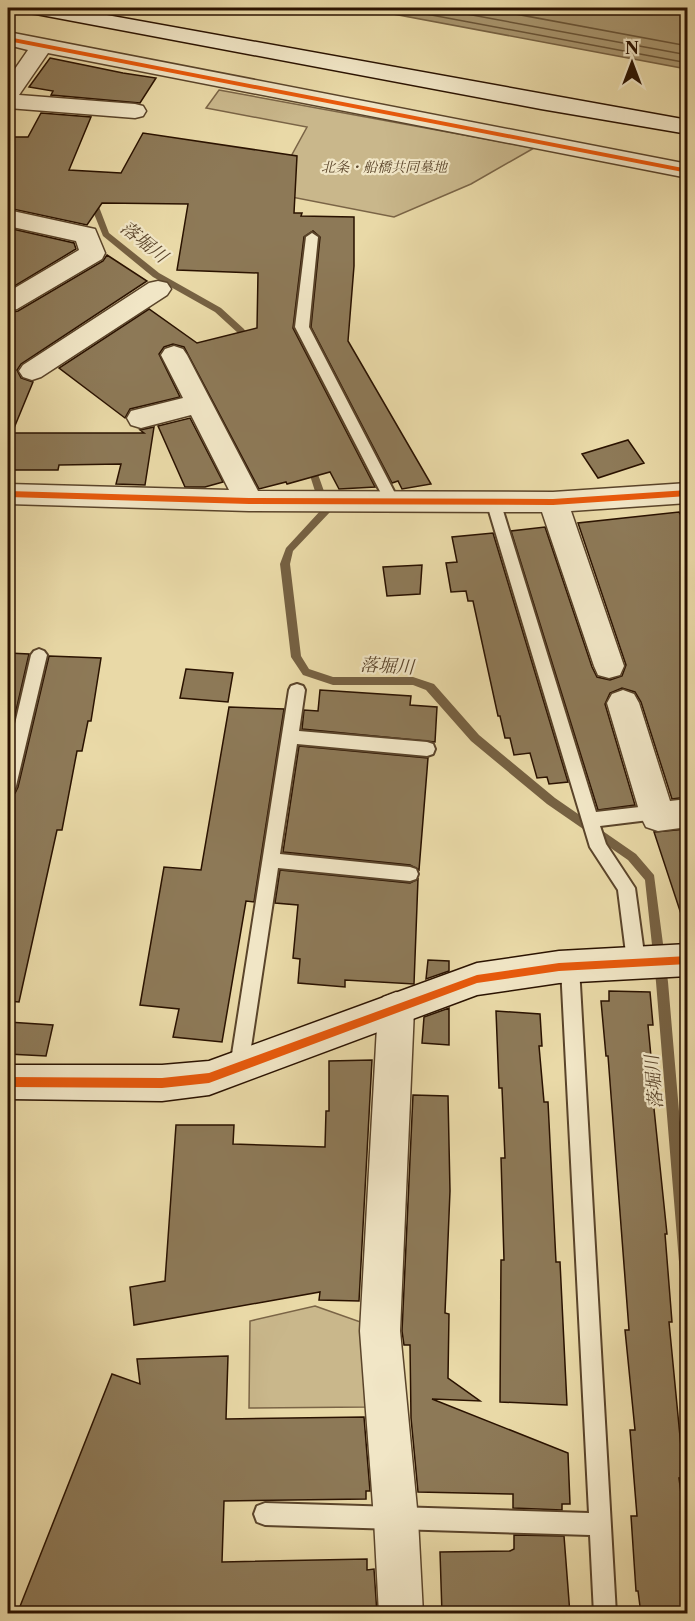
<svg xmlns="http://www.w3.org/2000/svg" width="695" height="1621" viewBox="0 0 695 1621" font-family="'Libre Caslon Text','Noto Serif JP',serif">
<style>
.green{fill:#c9b78b;stroke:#7a6446;stroke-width:1.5}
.water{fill:#a8956e;stroke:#766142;stroke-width:1.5}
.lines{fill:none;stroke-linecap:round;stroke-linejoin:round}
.shore{stroke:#695437;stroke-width:1.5}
.stream{fill:#766142;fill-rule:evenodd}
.building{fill:#8d7957;stroke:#2a1200;stroke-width:1.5}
.lane-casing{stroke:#5a442a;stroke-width:4}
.street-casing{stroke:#5a442a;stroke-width:3}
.secondary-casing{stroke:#2a1200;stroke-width:3}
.lane{fill:#f1e6c6;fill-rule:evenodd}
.street{fill:#f1e6c6;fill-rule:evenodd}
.secondary{fill:#f1e6c6;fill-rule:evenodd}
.cycleway-casing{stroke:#f1e6c6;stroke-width:4}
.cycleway{fill:#e8590c;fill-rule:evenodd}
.labels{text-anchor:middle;stroke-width:4.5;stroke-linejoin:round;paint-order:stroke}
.far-park-label{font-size:14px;font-style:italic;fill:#5a442a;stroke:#f1e6c6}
.water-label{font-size:18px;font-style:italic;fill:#5c462c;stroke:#f1e6c6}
</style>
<rect width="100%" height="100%" fill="#e9d9a7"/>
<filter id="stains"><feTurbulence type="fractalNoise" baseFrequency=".00333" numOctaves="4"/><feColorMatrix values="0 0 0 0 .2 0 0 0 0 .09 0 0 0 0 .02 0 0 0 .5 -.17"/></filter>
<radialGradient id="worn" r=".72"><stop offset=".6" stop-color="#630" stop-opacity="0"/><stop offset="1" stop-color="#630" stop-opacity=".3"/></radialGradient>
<!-- green -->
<path class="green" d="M 219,90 L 534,148 L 471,184 L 394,217 L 271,193 L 307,127 L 206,108 Z
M 315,1306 L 369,1325 L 366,1407 L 249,1408 L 250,1321 Z"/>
<!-- water -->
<path class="water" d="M 361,8 L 687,8 L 687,69 Z"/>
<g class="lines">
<!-- shore -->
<path class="shore" d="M 394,8 L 688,63
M 434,8 L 688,55
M 483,8 L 688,46"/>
<!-- stream -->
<path class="stream" d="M 89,197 L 95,197 L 96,199 L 109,233 L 159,273 L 221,308 L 244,329 L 252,343 L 251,345 L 245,345 L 238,333 L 215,312 L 153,277 L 103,236 L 88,199 Z
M 310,460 L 314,463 L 331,511 L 293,551 L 290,564 L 301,656 L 309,669 L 333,677 L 413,677 L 434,684 L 479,735 L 555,798 L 636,854 L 654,875 L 668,982 L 688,1217 L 688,1304 L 684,1302 L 682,1298 L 656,982 L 645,880 L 628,860 L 547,804 L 471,741 L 426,690 L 413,685 L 333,685 L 303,675 L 291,657 L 280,564 L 286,548 L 321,510 L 306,463 Z"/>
</g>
<!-- building -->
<path class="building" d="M 50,58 L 123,73 L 156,78 L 140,103 L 51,95 L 53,91 L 29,87 Z
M 41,113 L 91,117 L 69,170 L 121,173 L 143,133 L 297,156 L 294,213 L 302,213 L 301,216 L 354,217 L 354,266 L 348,341 L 431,484 L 402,489 L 398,481 L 392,483 L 311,327 L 320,237 L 313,231 L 304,237 L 293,328 L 375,487 L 339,489 L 330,472 L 287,484 L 286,482 L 259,489 L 184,347 L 173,344 L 164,347 L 159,354 L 180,397 L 130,409 L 125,418 L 59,368 L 149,309 L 197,343 L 257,328 L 258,273 L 177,270 L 188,204 L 102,203 L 87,225 L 8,208 L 8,137 L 28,137 Z
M 8,228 L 74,243 L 76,249 L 8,290 Z
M 107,255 L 147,281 L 21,364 L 17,370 L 21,378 L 33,382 L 12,433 L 144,433 L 140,430 L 154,427 L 145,485 L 116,484 L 121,464 L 59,465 L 58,470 L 8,470 L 8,313 L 18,311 L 103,261 Z
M 190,418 L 223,482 L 205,487 L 185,487 L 158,426 Z
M 628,440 L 644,463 L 598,478 L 582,454 Z
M 679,512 L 687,524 L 687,797 L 672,799 L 641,702 L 635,692 L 622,688 L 610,693 L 605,704 L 635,805 L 598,810 L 511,531 L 545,527 L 592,667 L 597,677 L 610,680 L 622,676 L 626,665 L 578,523 Z
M 493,533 L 568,782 L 549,784 L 547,777 L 537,778 L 530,753 L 514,755 L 510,738 L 505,738 L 500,716 L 498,716 L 473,601 L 468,601 L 466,591 L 451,592 L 446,563 L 457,562 L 452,537 Z
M 422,565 L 420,594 L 387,596 L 383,567 Z
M 8,653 L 29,654 L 8,746 Z
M 49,656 L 101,658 L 91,721 L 88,721 L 82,751 L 77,751 L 62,830 L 57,830 L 19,1002 L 8,1001 L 8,795 L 15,793 L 18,787 Z
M 186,669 L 233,673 L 228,702 L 180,698 Z
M 320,690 L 411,696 L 410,705 L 437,707 L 435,742 L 302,729 L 304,710 L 318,711 Z
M 229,707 L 284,709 L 254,902 L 246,901 L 222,1042 L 173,1037 L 179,1009 L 140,1005 L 164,867 L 201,870 Z
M 299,746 L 428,758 L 419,870 L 410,865 L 283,852 Z
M 687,829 L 687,916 L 682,917 L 654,832 Z
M 280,870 L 410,883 L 418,879 L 414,984 L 345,980 L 345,987 L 298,983 L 300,959 L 293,958 L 298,905 L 275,903 Z
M 428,960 L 449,961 L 449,971 L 426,979 Z
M 609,991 L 650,992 L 653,1025 L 648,1025 L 655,1099 L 653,1099 L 667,1234 L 665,1234 L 672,1322 L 669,1322 L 684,1478 L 679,1478 L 687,1540 L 687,1614 L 641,1614 L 638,1591 L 636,1591 L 631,1516 L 637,1516 L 630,1430 L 635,1430 L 625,1330 L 629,1330 L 608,1056 L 606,1056 L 601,1001 L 609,1001 Z
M 449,1008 L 449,1045 L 422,1043 L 424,1017 Z
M 496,1011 L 540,1014 L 542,1046 L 539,1046 L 544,1102 L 548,1102 L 556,1262 L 560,1262 L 567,1405 L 500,1402 L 501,1260 L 504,1260 L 501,1158 L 505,1158 L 502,1088 L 499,1088 Z
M 8,1022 L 53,1025 L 46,1056 L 8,1054 Z
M 372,1060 L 359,1301 L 319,1300 L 320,1292 L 134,1325 L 130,1287 L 165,1281 L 176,1125 L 234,1125 L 233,1144 L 325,1147 L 326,1111 L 329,1111 L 329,1061 Z
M 413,1095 L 448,1096 L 450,1191 L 445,1313 L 449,1314 L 448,1378 L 480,1401 L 432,1399 L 568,1453 L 570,1504 L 562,1504 L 562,1510 L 513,1508 L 513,1494 L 418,1492 L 411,1418 L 410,1345 L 404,1345 L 402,1331 Z
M 228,1356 L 226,1419 L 364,1417 L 370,1491 L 366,1491 L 366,1499 L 224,1501 L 222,1562 L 367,1559 L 367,1570 L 374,1569 L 377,1614 L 17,1614 L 112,1374 L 140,1384 L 137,1359 Z
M 514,1535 L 564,1536 L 570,1614 L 442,1614 L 440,1552 L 510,1551 L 514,1549 Z"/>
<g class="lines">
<defs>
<path id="lane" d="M 312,233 L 318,237 L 309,327 L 399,501 L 392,506 L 385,501 L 295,327 L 306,237 Z
M 493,496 L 500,501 L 596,812 L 657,805 L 663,807 L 665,812 L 663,817 L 657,819 L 600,826 L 606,844 L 635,888 L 645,961 L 642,967 L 636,969 L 630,967 L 627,961 L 618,890 L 590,847 L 486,501 Z
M 39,649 L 44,651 L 47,655 L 16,786 L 14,791 L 8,793 L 8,754 L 31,655 L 34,651 Z
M 297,684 L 303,686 L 305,690 L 299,731 L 427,742 L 433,744 L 435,749 L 433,754 L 427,756 L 297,744 L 280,854 L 410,867 L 416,869 L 418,874 L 416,879 L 410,881 L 278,868 L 248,1067 L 245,1073 L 239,1076 L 233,1073 L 230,1067 L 289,690 L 291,686 Z
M 570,959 L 576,961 L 579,967 L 616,1614 L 594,1614 L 590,1535 L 265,1525 L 257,1522 L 254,1514 L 257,1506 L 265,1503 L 589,1513 L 561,967 L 564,961 Z"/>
<path id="street" d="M 8,32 L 688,164 L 688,178 L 48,53 L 19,95 L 135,104 L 143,106 L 146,111 L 143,116 L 135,118 L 8,108 L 8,79 L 28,50 L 8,45 Z
M 8,210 L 95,229 L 105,253 L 102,259 L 17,309 L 8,311 L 8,292 L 79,250 L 76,241 L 8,226 Z
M 158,281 L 167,283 L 171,289 L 167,295 L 41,377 L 32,380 L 23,377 L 19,371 L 23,365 L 149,283 Z
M 174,346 L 183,349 L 187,355 L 258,491 L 553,492 L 688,483 L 688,503 L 571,511 L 624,666 L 620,675 L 609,678 L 598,675 L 594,666 L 542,512 L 249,511 L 8,504 L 8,484 L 229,490 L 191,415 L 141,428 L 131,425 L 127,418 L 131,411 L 183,398 L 161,355 L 165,349 Z
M 623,690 L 634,694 L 639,703 L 670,801 L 688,799 L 688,827 L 658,831 L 646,827 L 641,817 L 607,703 L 612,694 Z
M 396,992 L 409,997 L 414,1009 L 400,1331 L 418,1519 L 423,1614 L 379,1614 L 374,1519 L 360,1331 L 378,1009 L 383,997 Z"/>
<path id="secondary" d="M 26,8 L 68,8 L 688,120 L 688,134 L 541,109 L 36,14 L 28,13 Z
M 688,944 L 688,976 L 559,983 L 477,995 L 209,1095 L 162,1101 L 8,1099 L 8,1065 L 162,1065 L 209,1061 L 477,963 L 559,951 Z"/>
</defs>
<!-- lane casing -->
<use href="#lane" class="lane-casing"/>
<!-- street casing -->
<use href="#street" class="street-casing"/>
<!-- secondary casing -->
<use href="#secondary" class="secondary-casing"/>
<!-- lane -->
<use href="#lane" class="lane"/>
<!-- street -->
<use href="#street" class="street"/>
<!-- secondary -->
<use href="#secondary" class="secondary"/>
<defs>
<path id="cycleway" d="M 8,37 L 688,169 L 688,173 L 8,41 Z
M 688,490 L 688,496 L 553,505 L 249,504 L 8,497 L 8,491 L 249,498 L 553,499 Z
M 688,956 L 688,964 L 559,971 L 477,983 L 209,1083 L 162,1088 L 8,1087 L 8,1077 L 162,1078 L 209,1073 L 477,975 L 559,963 Z"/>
</defs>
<!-- cycleway casing -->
<use href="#cycleway" class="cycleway-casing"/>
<!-- cycleway -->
<use href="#cycleway" class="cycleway"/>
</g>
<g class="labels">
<!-- far-park labels -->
<g class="far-park-label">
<text x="384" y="172">北条・船橋共同墓地</text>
</g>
<!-- water labels -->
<g class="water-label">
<text transform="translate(144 242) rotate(39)" y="6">落堀川</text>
<text transform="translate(387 666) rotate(3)" y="6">落堀川</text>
<text transform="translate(654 1082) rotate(-95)" y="6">落堀川</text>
</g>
</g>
<!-- margin -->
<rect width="695" height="1621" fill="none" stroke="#e9d9a7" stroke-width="30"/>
<rect x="9" y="9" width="677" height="1603" fill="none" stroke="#2a1200" stroke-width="3"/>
<rect x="15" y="15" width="665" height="1591" fill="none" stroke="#2a1200" stroke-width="1.5"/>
<!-- north arrow -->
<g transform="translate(632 63)" stroke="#f1e6c6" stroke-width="4.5" paint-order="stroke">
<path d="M0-4.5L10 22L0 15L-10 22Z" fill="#2a1200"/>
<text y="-9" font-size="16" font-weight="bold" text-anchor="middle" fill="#2a1200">N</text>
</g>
<rect width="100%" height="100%" filter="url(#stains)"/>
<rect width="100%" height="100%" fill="url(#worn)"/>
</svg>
